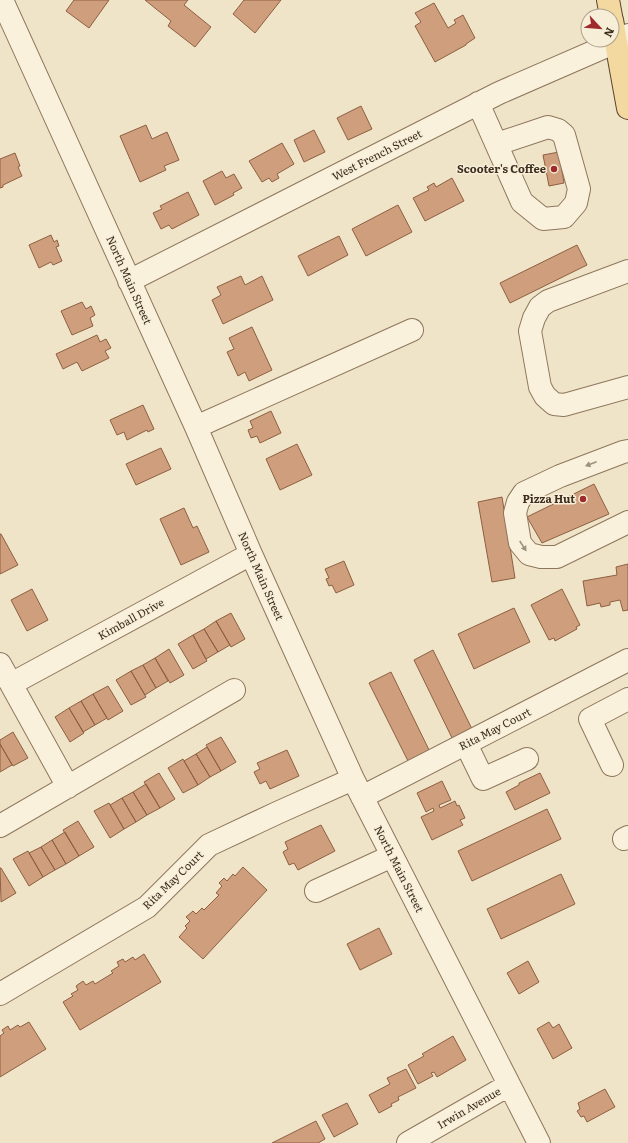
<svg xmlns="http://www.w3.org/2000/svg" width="628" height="1143" viewBox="0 0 628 1143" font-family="Literata,serif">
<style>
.building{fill:#cf9f7d;stroke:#8d5f41}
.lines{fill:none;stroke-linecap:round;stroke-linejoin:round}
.minor-casing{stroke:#8d765c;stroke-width:24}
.major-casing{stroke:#5b4430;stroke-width:24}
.minor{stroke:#faf1dc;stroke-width:22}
.major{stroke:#f3d9a0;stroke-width:22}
.oneway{fill:#9c907e}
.poi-dot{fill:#9e2a2b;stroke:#f7eed8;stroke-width:1.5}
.labels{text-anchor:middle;stroke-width:3;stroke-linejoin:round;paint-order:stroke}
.street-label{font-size:11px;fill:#3d2e20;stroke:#f7eed8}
.poi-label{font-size:11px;font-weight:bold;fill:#3d2e20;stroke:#f7eed8;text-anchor:end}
</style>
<rect width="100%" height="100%" fill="#f0e4c8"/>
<!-- building -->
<path class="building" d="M 74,0 L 109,0 L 89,28 L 66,11 Z
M 145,0 L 188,0 L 184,5 L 211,27 L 195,47 L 168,26 L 171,21 Z
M 244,0 L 281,0 L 255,33 L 233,14 Z
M 434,3 L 448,28 L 456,23 L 454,20 L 463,15 L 475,38 L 466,44 L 466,45 L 435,62 L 415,26 L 421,22 L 415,13 Z
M 361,106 L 372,129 L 348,140 L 337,118 Z
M 146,125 L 152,139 L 167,132 L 179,160 L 164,166 L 166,170 L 140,182 L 120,136 Z
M 314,130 L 325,152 L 304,162 L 294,140 Z
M 282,143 L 294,164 L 277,174 L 279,178 L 272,182 L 269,178 L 262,182 L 249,161 Z
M 559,152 L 564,183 L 549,186 L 543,155 Z
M 15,153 L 20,166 L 18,167 L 22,176 L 3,185 L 3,187 L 0,188 L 0,159 Z
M 222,171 L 226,178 L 234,174 L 242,188 L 233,193 L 234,195 L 215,205 L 203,181 Z
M 452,178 L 464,201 L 425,221 L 413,198 L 429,190 L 427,187 L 434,183 L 436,187 Z
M 188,192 L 199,215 L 172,229 L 169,225 L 161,229 L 153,213 L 162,209 L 160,206 Z
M 398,205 L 412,232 L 366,256 L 352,229 Z
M 51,235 L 54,242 L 57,240 L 59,246 L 56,247 L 62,261 L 53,265 L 51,262 L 39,268 L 29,245 Z
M 339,236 L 348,255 L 308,276 L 298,256 Z
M 577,245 L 587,265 L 510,303 L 500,283 Z
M 241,276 L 245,285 L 262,276 L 273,300 L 223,324 L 212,300 L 221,295 L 217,287 Z
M 82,302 L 86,309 L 91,306 L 95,315 L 90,318 L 93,326 L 72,335 L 61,311 Z
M 252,327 L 272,370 L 249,381 L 245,372 L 238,376 L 227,352 L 234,349 L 229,338 Z
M 97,335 L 100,342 L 106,339 L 111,348 L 105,351 L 109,358 L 82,371 L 77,362 L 63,369 L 56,354 Z
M 143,405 L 154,429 L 148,432 L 147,430 L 127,440 L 124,432 L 117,435 L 110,420 Z
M 271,411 L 281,433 L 260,443 L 257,436 L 251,438 L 248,430 L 253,428 L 250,421 Z
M 297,444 L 312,475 L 280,490 L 266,459 Z
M 161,448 L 171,469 L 136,485 L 126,464 Z
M 594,484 L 609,514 L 542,543 L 527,517 Z
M 502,497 L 515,578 L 492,582 L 478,502 Z
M 184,508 L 193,528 L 197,526 L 209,552 L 181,565 L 160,519 Z
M 0,534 L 1,534 L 18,565 L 0,574 Z
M 344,561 L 354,585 L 336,593 L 332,585 L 329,586 L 326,579 L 329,578 L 325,569 Z
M 628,564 L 628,610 L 623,611 L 620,600 L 610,602 L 610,605 L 601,607 L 600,603 L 587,606 L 583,581 L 617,575 L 616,567 Z
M 32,589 L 48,620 L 27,631 L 11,600 Z
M 562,589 L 580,625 L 576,627 L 577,629 L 555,641 L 554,638 L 549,640 L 531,605 Z
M 514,608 L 530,642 L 474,669 L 458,634 Z
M 231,613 L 245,639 L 231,647 L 216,621 Z
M 216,621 L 230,645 L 218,652 L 204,629 Z
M 204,629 L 218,652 L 206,659 L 193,635 Z
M 193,635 L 207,661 L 193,669 L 178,644 Z
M 169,649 L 184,675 L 170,683 L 155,658 Z
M 433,650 L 474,733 L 454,742 L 414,660 Z
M 155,658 L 168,681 L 156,688 L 143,665 Z
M 143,665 L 156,688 L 145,695 L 131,671 Z
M 131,671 L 146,697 L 131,705 L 116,680 Z
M 391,672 L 431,754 L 410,765 L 369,683 Z
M 108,686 L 123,711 L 108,720 L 93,694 Z
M 93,694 L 107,718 L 95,725 L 81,701 Z
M 81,701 L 95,725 L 83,732 L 69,708 Z
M 69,708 L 84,733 L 70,742 L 55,717 Z
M 13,732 L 28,758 L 13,766 L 0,744 L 0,740 Z
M 221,737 L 236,762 L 221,771 L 206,745 Z
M 0,744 L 12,765 L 0,772 Z
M 207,747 L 221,771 L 210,777 L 196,754 Z
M 287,750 L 299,776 L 270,789 L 266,781 L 260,784 L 254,772 L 260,769 L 257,763 Z
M 196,754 L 210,777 L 198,785 L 184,761 Z
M 183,759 L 198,785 L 183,793 L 168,768 Z
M 159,773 L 175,799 L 160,808 L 144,782 Z
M 540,773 L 550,793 L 515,810 L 506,792 L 519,785 L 519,783 Z
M 442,781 L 451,800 L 439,805 L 440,808 L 455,801 L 457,806 L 459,805 L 465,818 L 460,820 L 463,825 L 432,840 L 421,817 L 434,811 L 433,808 L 426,812 L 417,793 Z
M 146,784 L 160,808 L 147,815 L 133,792 Z
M 133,792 L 147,815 L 136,822 L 122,798 Z
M 122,798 L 136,822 L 124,829 L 110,805 Z
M 109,803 L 124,829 L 110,838 L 94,811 Z
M 547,809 L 561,839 L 472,881 L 458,851 Z
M 78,821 L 94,847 L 79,856 L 63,830 Z
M 321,825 L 335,851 L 298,870 L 294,863 L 289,865 L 283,852 L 288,849 L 285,842 Z
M 65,832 L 79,856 L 66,864 L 52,840 Z
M 52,840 L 66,864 L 55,870 L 41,847 Z
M 41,847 L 55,870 L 43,877 L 29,853 Z
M 28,851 L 43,877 L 29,886 L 13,859 Z
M 243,867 L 267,890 L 203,959 L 179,937 L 187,928 L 185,926 L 190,921 L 186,917 L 193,911 L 196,914 L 202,908 L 204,910 L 219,895 L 216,893 L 222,886 L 219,883 L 224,878 L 227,881 L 233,874 L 235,876 Z
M 0,868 L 1,868 L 16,893 L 1,902 Z
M 561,874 L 575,904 L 501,939 L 487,909 Z
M 379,928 L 392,954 L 360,970 L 347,944 Z
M 144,954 L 161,982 L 80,1030 L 63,1002 L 73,996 L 71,994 L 78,990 L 76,986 L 83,981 L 86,985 L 93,981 L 95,984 L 113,973 L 111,971 L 119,966 L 117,962 L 123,959 L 125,962 L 133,957 L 135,960 Z
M 528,961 L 539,982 L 519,994 L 507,973 Z
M 29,1022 L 46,1049 L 0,1077 L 0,1036 L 4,1033 L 2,1030 L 8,1026 L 10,1030 L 18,1025 L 20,1027 Z
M 549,1022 L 553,1028 L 559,1024 L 572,1048 L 553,1059 L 537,1029 Z
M 453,1036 L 466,1060 L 437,1077 L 434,1072 L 431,1073 L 433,1076 L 418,1084 L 408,1065 L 424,1056 L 422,1054 Z
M 406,1069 L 416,1088 L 398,1097 L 399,1100 L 391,1104 L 392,1106 L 379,1113 L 369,1095 L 390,1084 L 387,1078 Z
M 605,1089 L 615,1107 L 587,1122 L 584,1116 L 581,1117 L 577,1111 L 580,1109 L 578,1103 Z
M 347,1103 L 358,1124 L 334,1137 L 322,1115 Z
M 316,1121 L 325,1139 L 318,1143 L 272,1143 Z"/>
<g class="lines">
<defs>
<path id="minor" d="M 2,0 L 196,427 L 251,554 L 353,779 L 539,1143
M 478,103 L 522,202 L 543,219 L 564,217 L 576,203 L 579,189 L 564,135 L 558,130 L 548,127 L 497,144
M 628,271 L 548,301 L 540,307 L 534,318 L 530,331 L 540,387 L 545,396 L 554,404 L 564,405 L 628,387
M 129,281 L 499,93 L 616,42 L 628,35
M 196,427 L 412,330
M 628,451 L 623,452 L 560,476 L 524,493 L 518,502 L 515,513 L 520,543 L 529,554 L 541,557 L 557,557 L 628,522
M 0,664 L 68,787
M 11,684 L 251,554
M 466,744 L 483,779 L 527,759
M 612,765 L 590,719 L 628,699
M 362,797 L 628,660
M 0,826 L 234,690
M 624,839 L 628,837
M 316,891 L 392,856
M 0,994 L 147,907 L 209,845 L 277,813 L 353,779
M 408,1143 L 509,1085"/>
<path id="major" d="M 608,0 L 611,16
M 612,20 L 628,108"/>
</defs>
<!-- minor casing -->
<use href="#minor" class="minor-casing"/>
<!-- major casing -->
<use href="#major" class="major-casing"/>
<!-- minor -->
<use href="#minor" class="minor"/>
<!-- major -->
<use href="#major" class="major"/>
</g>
<!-- one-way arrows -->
<defs><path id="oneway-solid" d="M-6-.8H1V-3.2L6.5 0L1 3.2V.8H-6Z"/></defs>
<g class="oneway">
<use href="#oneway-solid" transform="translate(591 464) rotate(159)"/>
<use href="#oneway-solid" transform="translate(523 546) rotate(57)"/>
</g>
<!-- markers -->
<g class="poi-dot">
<circle cx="554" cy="169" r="4"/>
<circle cx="583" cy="499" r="4"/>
</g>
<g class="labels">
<!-- street labels -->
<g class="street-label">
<text transform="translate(377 155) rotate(-27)" y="4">West French Street</text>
<text transform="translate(129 280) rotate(66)" y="4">North Main Street</text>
<text transform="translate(261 576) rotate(66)" y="4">North Main Street</text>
<text transform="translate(131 619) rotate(-29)" y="4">Kimball Drive</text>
<text transform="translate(495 729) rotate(-27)" y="4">Rita May Court</text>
<text transform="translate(399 869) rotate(63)" y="4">North Main Street</text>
<text transform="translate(173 880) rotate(-44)" y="4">Rita May Court</text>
<text transform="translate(469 1108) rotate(-30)" y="4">Irwin Avenue</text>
</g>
<!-- poi labels -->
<g class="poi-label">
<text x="546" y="173">Scooter's Coffee</text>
<text x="575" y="503">Pizza Hut</text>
</g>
</g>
<!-- north arrow -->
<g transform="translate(600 28) rotate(116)"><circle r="19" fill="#f7eed8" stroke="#ada18e"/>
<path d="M0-3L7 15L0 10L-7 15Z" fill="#9e2a2b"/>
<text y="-6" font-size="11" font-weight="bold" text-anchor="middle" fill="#3d2e20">N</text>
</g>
</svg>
